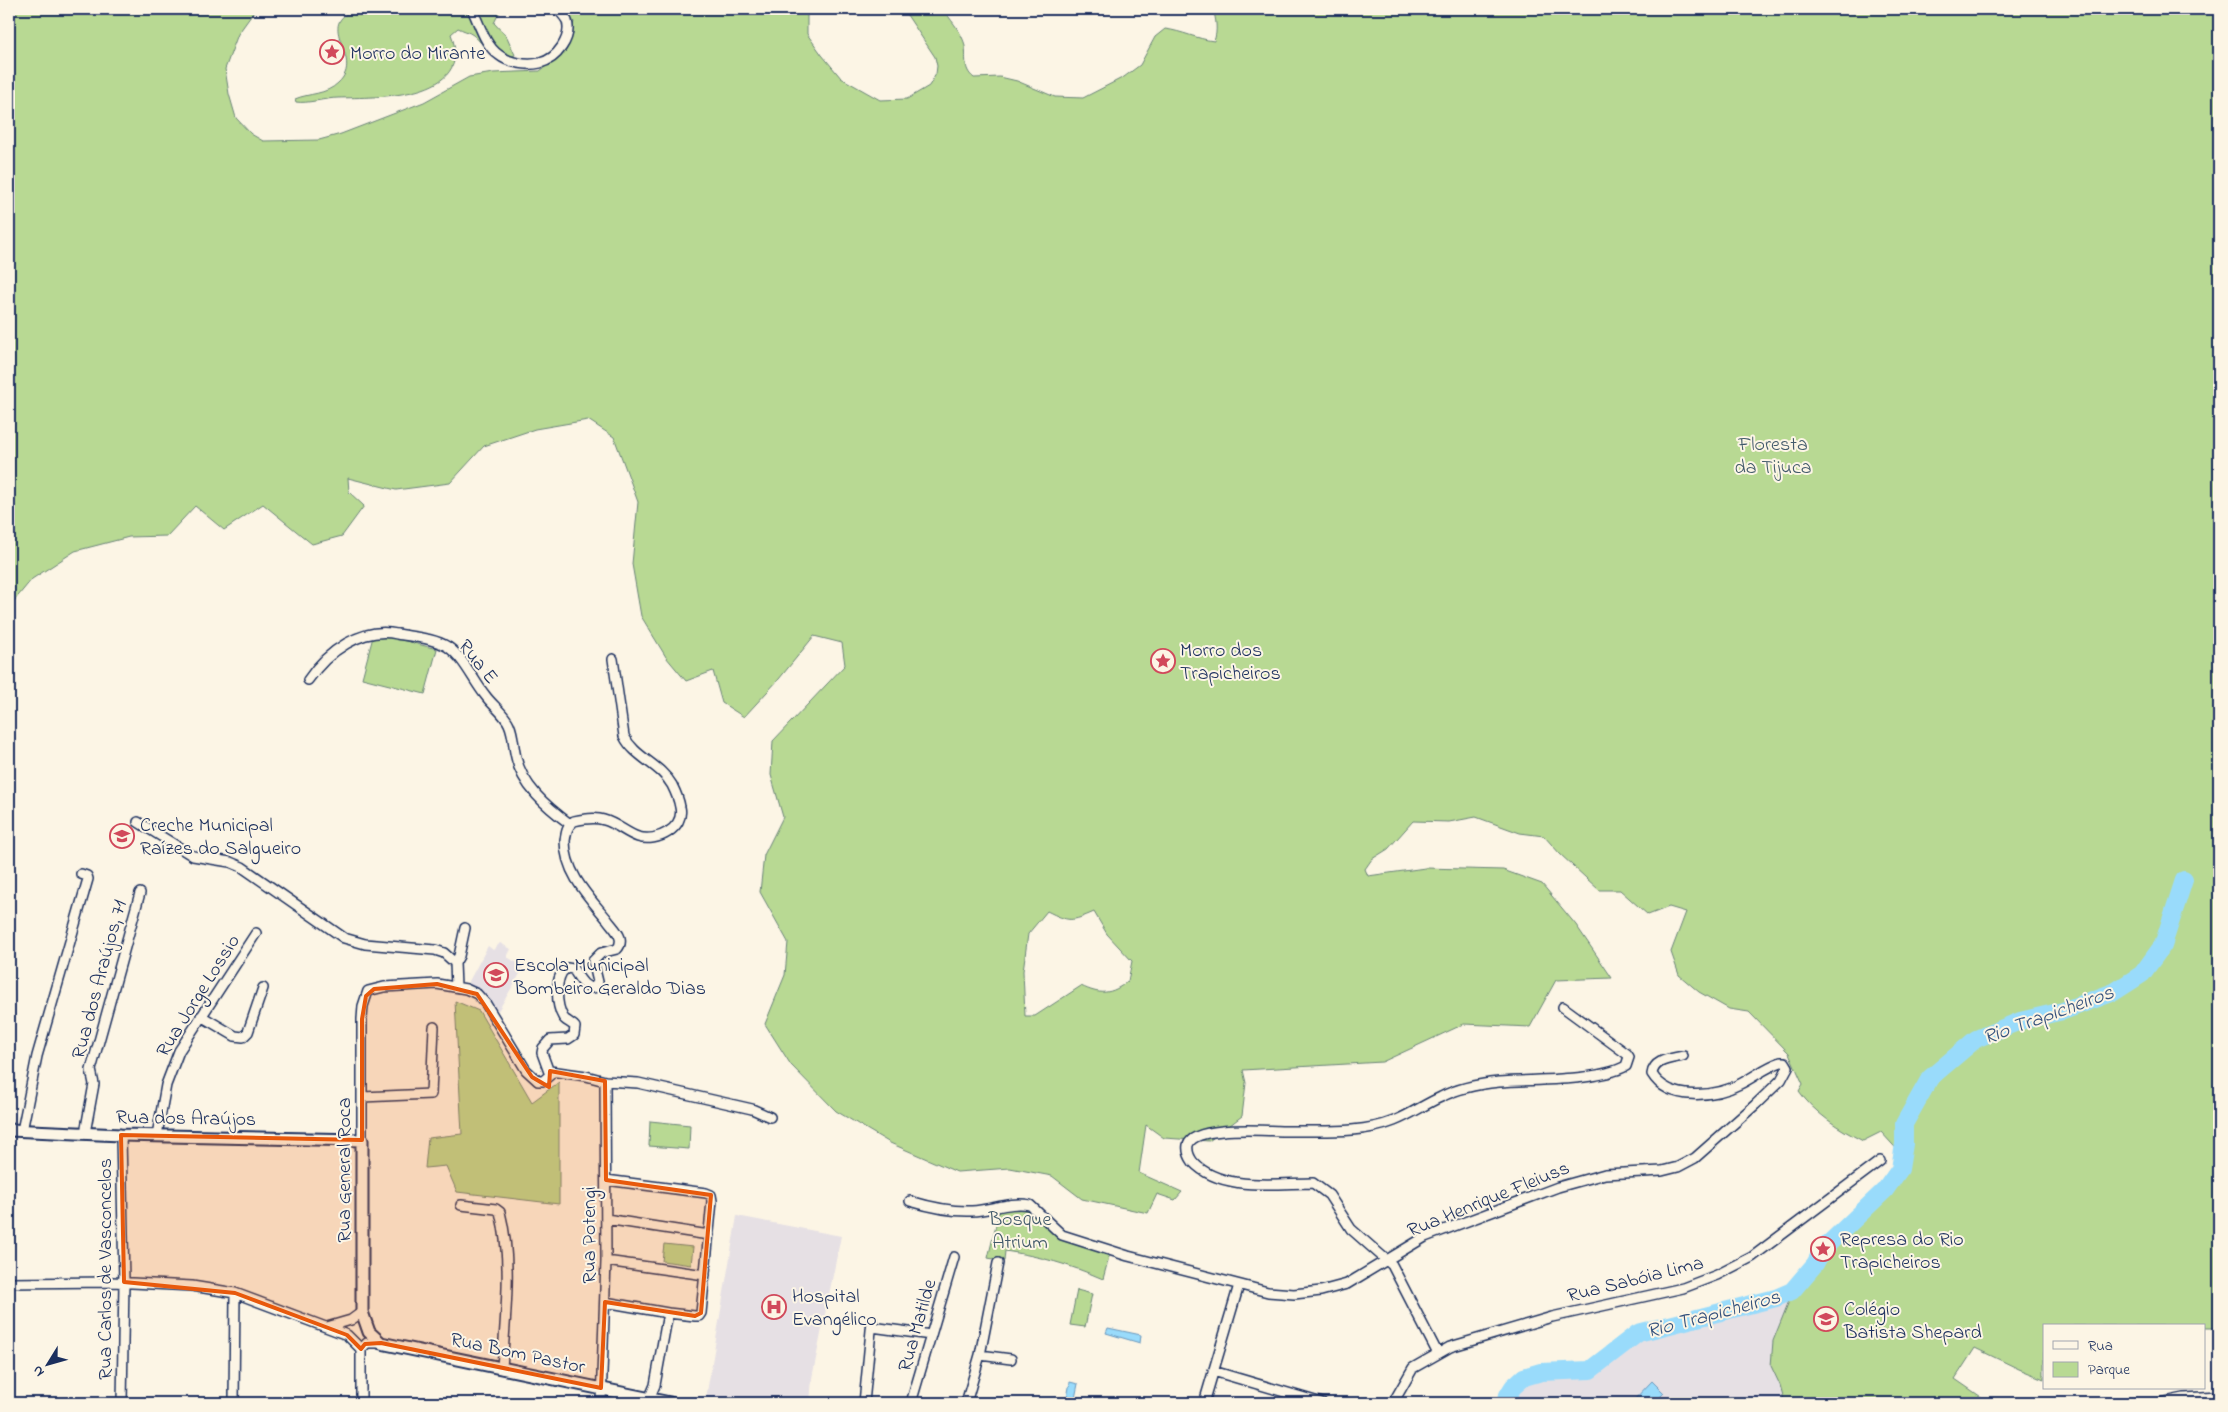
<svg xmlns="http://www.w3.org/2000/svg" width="2228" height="1412" viewBox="0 0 2228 1412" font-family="'Indie Flower',sans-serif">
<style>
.built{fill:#e6e0e4}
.green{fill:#b8d993;stroke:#6a8478;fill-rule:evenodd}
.water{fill:#99dbfb;stroke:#6796bc}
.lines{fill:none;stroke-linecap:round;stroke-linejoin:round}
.river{stroke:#99dbfb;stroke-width:18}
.minor-casing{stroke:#1b2f5e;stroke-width:12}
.tertiary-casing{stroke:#1b2f5e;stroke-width:15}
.minor{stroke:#fcf5e5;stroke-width:9}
.tertiary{stroke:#fcf5e5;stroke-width:11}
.marked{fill:#e8590c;fill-opacity:0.2;stroke:#e8590c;stroke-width:4;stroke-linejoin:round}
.labels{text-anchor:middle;stroke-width:4;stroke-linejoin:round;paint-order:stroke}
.poi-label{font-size:20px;fill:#1b2f5e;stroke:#fcf5e5;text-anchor:start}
.park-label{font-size:20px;fill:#425a6b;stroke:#fcf5e5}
.street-label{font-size:20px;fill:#1b2f5e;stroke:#fcf5e5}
.water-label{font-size:21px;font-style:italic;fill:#34517d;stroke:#fcf5e5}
</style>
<rect width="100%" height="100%" fill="#fcf5e5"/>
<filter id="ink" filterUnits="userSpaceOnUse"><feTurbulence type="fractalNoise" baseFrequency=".02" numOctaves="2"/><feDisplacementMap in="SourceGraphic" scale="10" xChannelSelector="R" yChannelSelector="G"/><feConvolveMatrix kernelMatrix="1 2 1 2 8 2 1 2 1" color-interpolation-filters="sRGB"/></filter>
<g filter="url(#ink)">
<!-- built -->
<path class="built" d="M 500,943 L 511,949 L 507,957 L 524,967 L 498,1011 L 489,999 L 468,983 L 488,946 L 493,950 Z
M 737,1216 L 841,1236 L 812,1378 L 810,1403 L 728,1403 L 706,1398 Z
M 1827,1247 L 1975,1348 L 1955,1379 L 1948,1403 L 1510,1403 L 1509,1396 L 1526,1381 L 1542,1376 L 1590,1374 L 1633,1339 L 1642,1335 L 1791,1296 L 1818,1262 Z"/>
<!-- green -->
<path class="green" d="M 9,9 L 256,9 L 238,34 L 225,69 L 229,94 L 236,118 L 251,134 L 263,141 L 319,140 L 341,134 L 424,102 L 469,77 L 493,73 L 540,71 L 554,60 L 564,49 L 574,22 L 564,9 L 807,9 L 807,34 L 822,55 L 841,78 L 880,100 L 907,99 L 929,86 L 936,74 L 937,66 L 935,57 L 903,9 L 943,9 C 950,19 960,30 964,42 C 968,55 961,68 974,78 L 1000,77 L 1017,81 L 1055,97 L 1083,98 L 1124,77 L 1140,65 L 1155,37 L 1165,29 C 1182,31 1197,39 1214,41 C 1218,31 1216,19 1213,9 L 2219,9 L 2219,1328 L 2204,1328 L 2204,1326 L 2044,1326 L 2044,1379 L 2019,1369 L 1975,1348 L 1955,1379 L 1990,1403 L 1785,1403 L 1780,1385 L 1771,1366 L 1773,1341 L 1791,1296 L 1818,1262 L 1827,1247 L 1826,1241 L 1858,1218 L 1872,1204 L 1903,1156 L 1881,1132 L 1863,1141 C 1839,1129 1814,1113 1799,1091 L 1803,1084 L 1789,1053 L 1749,1012 L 1729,1009 L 1699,992 L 1679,975 L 1671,952 L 1686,912 L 1669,907 L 1648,915 L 1620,890 L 1599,890 L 1560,854 L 1544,836 L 1520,833 L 1476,817 L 1449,822 L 1413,821 L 1388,849 L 1372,859 L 1365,869 L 1368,876 L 1425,868 L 1503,870 L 1542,884 L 1576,925 L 1612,978 L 1556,980 L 1530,1027 L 1464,1024 L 1382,1062 L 1243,1070 L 1246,1083 L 1242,1116 L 1209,1141 L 1164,1138 L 1146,1125 L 1139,1173 L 1182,1192 L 1175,1200 L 1157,1194 L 1148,1213 L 1082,1199 L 1052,1176 L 1010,1168 L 957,1172 L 890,1143 L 836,1111 L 791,1065 L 765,1024 L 785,975 L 788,942 L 760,892 L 764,855 L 783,817 L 771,775 L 773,741 L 845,665 L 842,643 L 814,636 L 779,679 L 744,717 L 722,703 L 713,671 L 686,681 L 666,657 L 641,616 L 632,564 L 638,502 L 614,437 L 588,420 L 535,429 L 484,446 L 450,483 L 396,490 L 348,478 L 349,492 L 364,506 L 342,536 L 312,544 L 263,504 L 224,530 L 195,506 L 167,536 L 129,537 L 75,551 L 32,579 L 9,607 ZM 1047,911 C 1069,922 1071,922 1094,912 L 1107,934 L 1132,961 L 1128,981 C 1111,995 1100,995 1081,986 L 1035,1016 L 1025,1016 L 1023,971 L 1028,934 Z
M 358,9 L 501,9 L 494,23 L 507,37 L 515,55 C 492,68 488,47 473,35 C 469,32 462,30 458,28 L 451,34 C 476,100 376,97 338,98 C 326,98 307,104 296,102 L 295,99 C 309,93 326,95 338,83 C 367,57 310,24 358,9 Z
M 374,633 L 437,649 L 425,694 L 362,678 Z
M 455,1001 L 479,1011 L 532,1102 L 559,1082 L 559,1204 L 457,1192 L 446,1166 L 425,1168 L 428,1138 L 462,1134 Z
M 650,1121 L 690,1125 L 689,1149 L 649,1146 Z
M 1029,1205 L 1055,1234 L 1110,1253 L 1103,1279 C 1071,1265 1039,1256 1005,1251 L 1004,1261 L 988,1258 L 1000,1208 Z
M 664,1244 L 693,1247 L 691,1265 L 662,1261 Z
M 1077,1290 L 1092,1294 L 1085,1327 L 1070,1325 Z"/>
<!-- water -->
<path class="water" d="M 1108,1328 L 1141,1335 L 1140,1343 L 1106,1333 Z
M 1652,1381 L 1664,1393 L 1654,1403 L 1631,1403 Z
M 1070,1382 L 1078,1384 L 1074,1403 L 1066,1403 Z"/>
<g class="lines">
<!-- river -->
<path class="river" d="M 1506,1403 L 1508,1395 L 1513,1387 L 1524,1377 L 1541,1372 L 1590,1370 L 1638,1333 L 1776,1298 L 1792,1291 L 1815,1264 L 1823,1249 L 1885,1190 L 1900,1169 L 1904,1144 L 1904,1124 L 1930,1078 L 1976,1039 L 2020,1021 L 2063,1011 L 2114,992 L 2142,974 L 2163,945 L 2184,880"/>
<defs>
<path id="minor" d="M 472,9 C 479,23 485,46 499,55 C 509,63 527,66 540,63 C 557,59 572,38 567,21 C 565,17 561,13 558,9
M 308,680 C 327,652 362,626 397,634 C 413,637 434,638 448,647 C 464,658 473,680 485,695 C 492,705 504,713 509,724 C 514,735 513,746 516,757 C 522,786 547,807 570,824
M 138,822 L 193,856 L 230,862 L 242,867 L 344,938 L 365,944 L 435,950 L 444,953 L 455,963 L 456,987
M 455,963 L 459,956 L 465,928
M 201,1016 L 235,1036 L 243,1037 L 248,1032 L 263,988
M 550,1071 L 586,1076 L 605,1081 L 638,1083 L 752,1109 L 770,1117
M 362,1097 L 431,1094 L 434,1027
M 22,1131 L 37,1056 L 88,879 L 87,876 L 81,874
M 85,1133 L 94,1084 L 91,1070 L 140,893
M 121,1135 L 124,1282 L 122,1403
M 157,1135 L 166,1085 L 179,1051 L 256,933
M 362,1140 L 362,1019 L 363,1006 L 368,991 L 384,987 L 437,984 L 466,989 L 477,994 L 486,1004 L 526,1070 L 538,1081 L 543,1081 L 550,1075 L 542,1053 L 543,1048 L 550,1040 L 568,1039 L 574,1035 L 575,1027 C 572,1023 565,1021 563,1017 C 556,1005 554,975 567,968 L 573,969 C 579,977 583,988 594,988 L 598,982 L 593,961 L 601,953 L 617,949 C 620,946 621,943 620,938 C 618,931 611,925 607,919 C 588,896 565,873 565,841 C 566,833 567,826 574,821 C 583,819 595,817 604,820 C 616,823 626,833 638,837 C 657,843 685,828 680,807 C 679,800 675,791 672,785 C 661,765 634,757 624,736 L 613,659
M 606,1180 L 706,1193 L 711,1195 L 712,1201 L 701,1313 L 699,1316 L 695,1316 L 668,1313 L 655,1385 L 649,1399
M 910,1201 C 930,1207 950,1212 972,1211 C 991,1210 1011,1201 1030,1205 L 1062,1235 L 1128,1256 L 1268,1292 L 1294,1294 L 1321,1291 L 1347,1284 L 1425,1237 L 1558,1187 L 1605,1174 L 1662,1171 L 1678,1167 L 1695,1158 L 1755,1105 L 1781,1080 L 1788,1067 L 1785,1062 L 1781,1062 C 1766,1067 1754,1077 1740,1084 C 1715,1097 1669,1102 1652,1074 C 1654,1059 1671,1059 1683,1056
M 461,1205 L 496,1209 L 500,1212 C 513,1263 505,1316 502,1369
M 606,1219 L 709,1235
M 606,1261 L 705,1275
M 9,1283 L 112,1282 L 192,1286 L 235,1293 L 347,1335 L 361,1349
M 605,1302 L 668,1313
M 327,1327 L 351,1320 L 362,1312
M 872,1327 L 931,1335
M 361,1349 L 367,1343 L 381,1343
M 1437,1352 L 1392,1265 L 1351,1229 L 1329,1195 L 1313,1183 C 1276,1183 1221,1192 1193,1162 C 1190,1158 1187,1151 1188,1145 C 1195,1123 1277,1132 1296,1131 C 1328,1131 1364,1133 1394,1121 C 1410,1115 1425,1104 1441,1097 C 1458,1088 1480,1084 1499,1082 C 1534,1079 1596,1082 1626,1066 L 1629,1057 L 1627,1054 L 1563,1007
M 980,1355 L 1011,1359
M 1213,1371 L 1322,1403
M 234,1403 L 235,1293
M 361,1403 L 361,1349
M 601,1403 L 606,1261 L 605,1081
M 864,1403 L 872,1320
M 911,1403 L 954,1257
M 966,1403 L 980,1355 L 998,1263
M 1204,1403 L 1239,1285
M 1393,1403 L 1413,1368 L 1450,1347 L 1552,1317 L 1683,1288 L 1717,1275 L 1752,1257 L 1880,1161
M 2160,1403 L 2184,1398 L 2219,1396"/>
<path id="tertiary" d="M 9,1130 L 121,1135 L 362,1140 L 362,1312 L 369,1332 L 381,1343 L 670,1403"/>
</defs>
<!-- minor casing -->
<use href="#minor" class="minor-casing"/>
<!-- tertiary casing -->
<use href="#tertiary" class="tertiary-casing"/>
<!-- minor -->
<use href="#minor" class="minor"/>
<!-- tertiary -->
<use href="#tertiary" class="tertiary"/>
</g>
</g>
<!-- marked area -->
<path class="marked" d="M 437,984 L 477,994 L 532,1077 L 549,1087 L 550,1071 L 605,1081 L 606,1180 L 711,1195 L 701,1313 L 695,1316 L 605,1302 L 601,1388 L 381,1343 L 365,1344 L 361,1349 L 347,1335 L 235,1293 L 124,1282 L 121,1135 L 362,1140 L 362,1019 L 366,996 L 374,989 Z"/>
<!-- icons -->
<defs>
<symbol id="sight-ring" viewBox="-11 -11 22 22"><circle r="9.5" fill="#fcf5e5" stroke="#d1495b" stroke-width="1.5"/><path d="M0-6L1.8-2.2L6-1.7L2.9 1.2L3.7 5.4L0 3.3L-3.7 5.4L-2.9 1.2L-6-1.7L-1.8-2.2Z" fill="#d1495b"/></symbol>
<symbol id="school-ring" viewBox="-11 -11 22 22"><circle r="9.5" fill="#fcf5e5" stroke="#d1495b" stroke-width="1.5"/><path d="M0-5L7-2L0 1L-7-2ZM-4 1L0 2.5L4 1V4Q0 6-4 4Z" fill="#d1495b"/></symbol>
<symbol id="hospital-ring" viewBox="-11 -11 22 22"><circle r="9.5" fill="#fcf5e5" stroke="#d1495b" stroke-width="1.5"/><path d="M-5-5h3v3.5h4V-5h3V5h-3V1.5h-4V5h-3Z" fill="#d1495b"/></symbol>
</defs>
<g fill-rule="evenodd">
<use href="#sight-ring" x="318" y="38" width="28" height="28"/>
<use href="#sight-ring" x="1149" y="647" width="28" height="28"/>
<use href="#school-ring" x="108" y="822" width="28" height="28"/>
<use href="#school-ring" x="482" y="961" width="28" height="28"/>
<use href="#sight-ring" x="1809" y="1235" width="28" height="28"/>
<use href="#hospital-ring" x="760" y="1293" width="28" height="28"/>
<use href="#school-ring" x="1812" y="1305" width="28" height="28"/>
</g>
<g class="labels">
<!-- poi labels -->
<g class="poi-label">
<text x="350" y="59">Morro do Mirante</text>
<text x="1180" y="656">Morro dos<tspan x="1180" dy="23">Trapicheiros</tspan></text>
<text x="140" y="831">Creche Municipal<tspan x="140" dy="23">Raízes do Salgueiro</tspan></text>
<text x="514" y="971">Escola Municipal<tspan x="514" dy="23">Bombeiro Geraldo Dias</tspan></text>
<text x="1840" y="1245">Represa do Rio<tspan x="1840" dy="23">Trapicheiros</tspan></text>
<text x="792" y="1302">Hospital<tspan x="792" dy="23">Evangélico</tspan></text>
<text x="1844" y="1315">Colégio<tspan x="1844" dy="23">Batista Shepard</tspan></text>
</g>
<!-- park labels -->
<g class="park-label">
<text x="1773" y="450">Floresta<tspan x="1773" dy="23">da Tijuca</tspan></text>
<text x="1020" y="1225">Bosque<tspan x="1020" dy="23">Atrium</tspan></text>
</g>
<!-- street labels -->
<g class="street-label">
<text transform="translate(479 661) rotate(51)" y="7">Rua E</text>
<text transform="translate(98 979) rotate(-75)" y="7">Rua dos Araújos, 71</text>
<text transform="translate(197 995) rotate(-58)" y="7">Rua Jorge Lossio</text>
<text transform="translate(186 1117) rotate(1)" y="7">Rua dos Araújos</text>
<text transform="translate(343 1170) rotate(-90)" y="7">Rua General Roca</text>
<text transform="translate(1488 1198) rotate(-22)" y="7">Rua Henrique Fleiuss</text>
<text transform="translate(588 1235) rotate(-90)" y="7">Rua Potengi</text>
<text transform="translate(104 1269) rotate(-90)" y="7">Rua Carlos de Vasconcelos</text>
<text transform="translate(1635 1278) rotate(-14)" y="7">Rua Sabóia Lima</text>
<text transform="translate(916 1325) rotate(-74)" y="7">Rua Matilde</text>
<text transform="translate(518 1352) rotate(12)" y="7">Rua Bom Pastor</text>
</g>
<!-- water labels -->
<g class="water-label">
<text transform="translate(2048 1014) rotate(-20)" y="7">Rio Trapicheiros</text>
<text transform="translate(1713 1313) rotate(-15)" y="7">Rio Trapicheiros</text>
</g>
</g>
<!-- margin -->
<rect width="2228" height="1412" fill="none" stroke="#fcf5e5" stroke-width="30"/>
<rect x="15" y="15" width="2198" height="1382" fill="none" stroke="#1b2f5e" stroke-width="2" filter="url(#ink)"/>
<!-- legend -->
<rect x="2043" y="1324" width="162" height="65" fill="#fcf5e5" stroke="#a2a6af"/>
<rect x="2053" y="1341" width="25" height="8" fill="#fcf5e5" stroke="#a2a6af"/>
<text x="2088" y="1350" font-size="15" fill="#1b2f5e">Rua</text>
<rect x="2053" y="1362" width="25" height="15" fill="#b8d993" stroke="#a2a6af"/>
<text x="2088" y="1374" font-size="15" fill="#1b2f5e">Parque</text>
<!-- north arrow -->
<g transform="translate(48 1364) rotate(233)" stroke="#fcf5e5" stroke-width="4" paint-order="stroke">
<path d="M0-4L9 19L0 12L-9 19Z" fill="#1b2f5e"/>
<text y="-8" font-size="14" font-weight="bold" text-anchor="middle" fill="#1b2f5e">N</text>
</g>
</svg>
